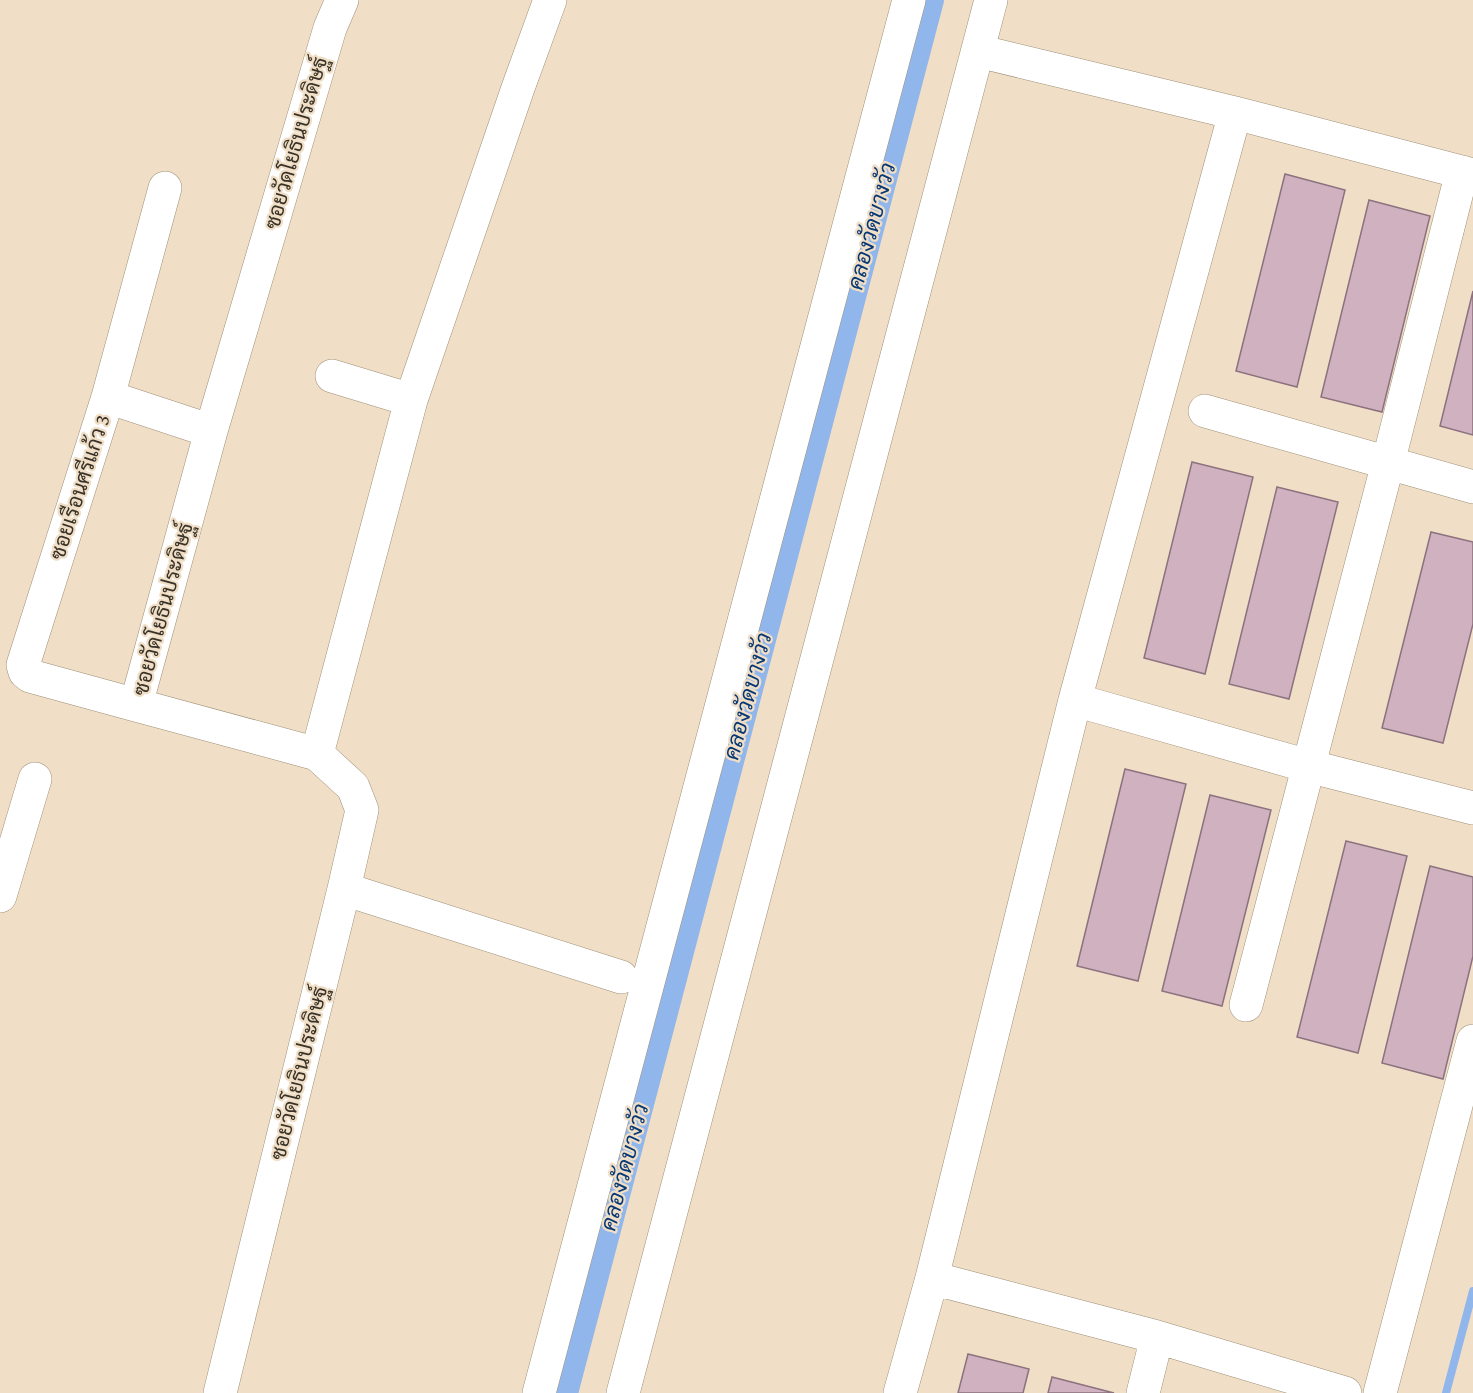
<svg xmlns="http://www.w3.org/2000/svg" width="1473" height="1393" viewBox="0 0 1473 1393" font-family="'Crimson Pro',Sarabun,serif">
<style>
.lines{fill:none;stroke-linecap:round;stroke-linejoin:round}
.stream{stroke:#91b6ec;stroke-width:8}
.canal{stroke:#91b6ec;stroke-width:28}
.building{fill:#cfb1bf;stroke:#8c717e;stroke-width:1.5}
.minor-casing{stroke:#9f9078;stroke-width:34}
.minor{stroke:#fff;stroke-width:33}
.labels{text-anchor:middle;stroke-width:4.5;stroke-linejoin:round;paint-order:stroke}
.street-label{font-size:21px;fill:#383228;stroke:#f0dfc6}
.water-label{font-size:22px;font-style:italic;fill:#073876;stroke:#f0dfc6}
</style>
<rect width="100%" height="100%" fill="#f0dfc6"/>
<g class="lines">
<!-- stream -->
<path class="stream" d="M 1446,1393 L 1473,1291"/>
<!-- canal -->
<path class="canal" d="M 564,1393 L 930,0"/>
</g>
<!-- building -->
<path class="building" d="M 1285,174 L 1345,190 L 1297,387 L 1236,371 Z
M 1369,200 L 1430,216 L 1382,412 L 1321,397 Z
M 1473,291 L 1473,435 L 1440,426 Z
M 1192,462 L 1253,477 L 1205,674 L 1144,658 Z
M 1277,487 L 1338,502 L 1289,699 L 1229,684 Z
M 1431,532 L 1473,542 L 1473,624 L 1443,743 L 1382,728 Z
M 1125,769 L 1186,784 L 1138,981 L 1077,966 Z
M 1210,795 L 1271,810 L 1222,1006 L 1162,991 Z
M 1346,841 L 1407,856 L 1358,1053 L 1297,1037 Z
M 1430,866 L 1473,877 L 1473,956 L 1443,1079 L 1382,1063 Z
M 968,1354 L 1029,1369 L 1023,1393 L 958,1393 Z
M 1052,1377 L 1114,1393 L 1048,1393 Z"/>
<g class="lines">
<defs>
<path id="minor" d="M 978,51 L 1235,113 L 1473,175
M 332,376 L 411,400
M 108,397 L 211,431
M 1205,411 L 1473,487
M 1075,700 L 1308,766 L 1473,808
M 136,705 L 30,676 L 25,672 L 23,665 L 108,397 L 165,188
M 317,754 L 411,400 L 518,88 L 550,0
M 344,889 L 621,977
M 0,896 L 35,779
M 1246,1005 L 1388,463 L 1462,172
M 932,1278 L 1157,1337 L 1345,1393
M 220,1393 L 344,889 L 362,810 L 353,787 L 317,754 L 136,705 L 211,431 L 330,28 L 342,0
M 539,1393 L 909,0
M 623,1393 L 991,0
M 900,1393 L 932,1278 L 1075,700 L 1235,113
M 1143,1393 L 1157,1337
M 1380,1393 L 1473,1041"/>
</defs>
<!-- minor casing -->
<use href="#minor" class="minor-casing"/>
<!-- minor -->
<use href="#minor" class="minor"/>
</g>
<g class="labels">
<!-- street labels -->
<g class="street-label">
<text transform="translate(296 143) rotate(-74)" y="7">ซอยวัดโยธินประดิษฐ์</text>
<text transform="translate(80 487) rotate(-72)" y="7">ซอยเรือนศรีแก้ว 3</text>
<text transform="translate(163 609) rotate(-75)" y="7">ซอยวัดโยธินประดิษฐ์</text>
<text transform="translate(299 1073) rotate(-76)" y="7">ซอยวัดโยธินประดิษฐ์</text>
</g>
<!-- water labels -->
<g class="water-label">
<text transform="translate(871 226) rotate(-75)" y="8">คลองวัดบางวัว</text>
<text transform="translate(747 696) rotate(-75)" y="8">คลองวัดบางวัว</text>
<text transform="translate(624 1167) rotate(-75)" y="8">คลองวัดบางวัว</text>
</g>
</g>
</svg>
